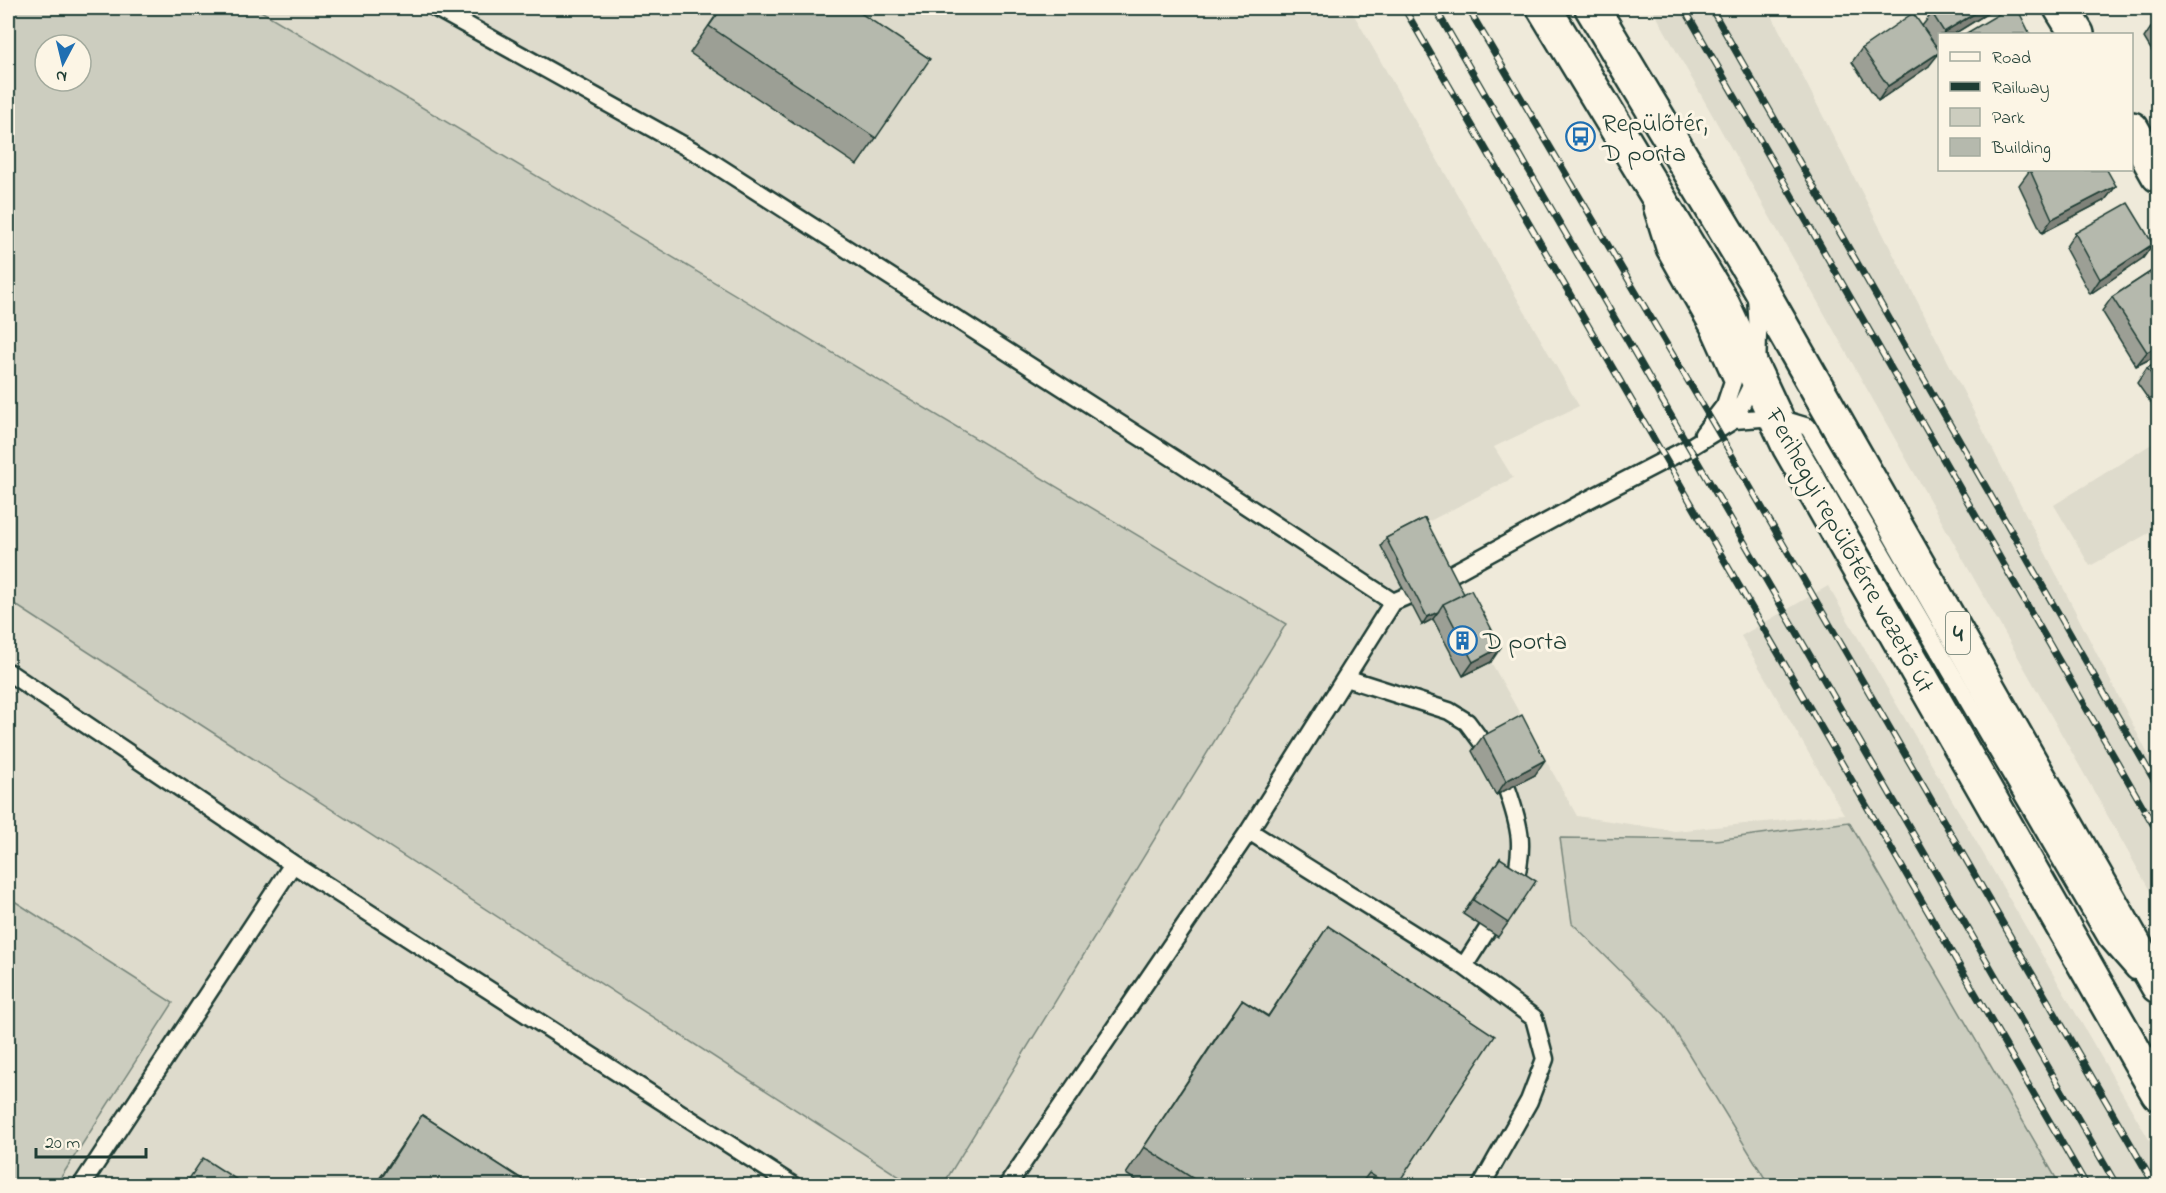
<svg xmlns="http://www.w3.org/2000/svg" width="2166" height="1193" viewBox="0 0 2166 1193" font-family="'Indie Flower',sans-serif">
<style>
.built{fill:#dedbcc;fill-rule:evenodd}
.green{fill:#cccdbf;stroke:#76857a;stroke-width:1.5;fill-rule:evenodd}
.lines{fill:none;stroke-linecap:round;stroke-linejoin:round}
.lane-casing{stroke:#1f3d34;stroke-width:21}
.street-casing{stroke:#1f3d34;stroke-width:38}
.primary-casing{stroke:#1f3d34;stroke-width:38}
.lane{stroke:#fcf5e5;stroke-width:16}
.street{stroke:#fcf5e5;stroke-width:33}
.primary{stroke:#fcf5e5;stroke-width:33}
.rail-casing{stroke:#1f3d34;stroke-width:7}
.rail{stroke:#fcf5e5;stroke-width:4.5;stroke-dasharray:14;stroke-linecap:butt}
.wall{fill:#9c9f95;stroke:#1f3d34;stroke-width:1.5}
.shaded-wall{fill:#7f8279;stroke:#1f3d34;stroke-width:1.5}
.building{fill:#b5b9ad;stroke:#1f3d34;stroke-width:1.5}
.labels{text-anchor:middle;stroke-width:6;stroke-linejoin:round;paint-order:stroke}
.shield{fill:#fcf5e5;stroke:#617469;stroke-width:1.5}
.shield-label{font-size:24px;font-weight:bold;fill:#1f3d34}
.poi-label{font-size:26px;fill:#1f3d34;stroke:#fcf5e5;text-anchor:start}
.street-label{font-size:26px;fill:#1f3d34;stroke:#fcf5e5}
</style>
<rect width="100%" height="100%" fill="#efeada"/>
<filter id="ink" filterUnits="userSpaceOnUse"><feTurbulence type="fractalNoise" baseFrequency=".0167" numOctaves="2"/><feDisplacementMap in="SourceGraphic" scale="12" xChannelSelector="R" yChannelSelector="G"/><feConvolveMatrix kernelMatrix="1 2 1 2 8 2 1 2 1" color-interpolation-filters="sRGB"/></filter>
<g filter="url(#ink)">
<!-- built -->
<path class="built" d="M 8,8 L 1350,8 L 1579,406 L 1494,447 L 1513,478 L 1420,526 L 1491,662 L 1577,816 L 1675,831 L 1844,814 L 1741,636 L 1828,586 L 2158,1155 L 2158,1185 L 8,1185 ZM 45,45 L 81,45 L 81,81 L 45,81 Z
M 1652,8 L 1768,8 L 2158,774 L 2158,905 Z
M 2158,440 L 2158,528 L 2090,566 L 2054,505 Z"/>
<!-- green -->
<path class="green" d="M 8,8 L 256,8 L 1286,624 L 943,1185 L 912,1185 L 8,600 ZM 45,45 L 81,45 L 81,81 L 45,81 Z
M 1849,822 L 2060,1185 L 1769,1185 L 1665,1015 L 1572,923 L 1560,838 L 1716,840 Z
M 8,897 L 173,1003 L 56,1185 L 8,1185 Z"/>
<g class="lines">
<defs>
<path id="lane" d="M 436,8 L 699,154 L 1181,463 L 1393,602
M 1652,208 L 1665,250 L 1709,328 L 1733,381 L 1725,405 L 1703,434
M 1734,420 L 1757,374 L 1758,334 L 1756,294
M 1446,577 L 1580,504 L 1690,447 L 1734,420 L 1775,417 L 1808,427 L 2107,939 L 2135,971
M 8,672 L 293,864 L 794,1186
M 1346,678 L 1449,711 L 1467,722 L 1484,745
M 1507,789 C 1521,829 1525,847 1513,888
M 1249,831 L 1464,966 L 1534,1018 L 1545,1059 L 1529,1101 L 1481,1186
M 1464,966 L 1487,930
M 81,1186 L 293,864
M 1007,1186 L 1249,831 L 1393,602 L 1407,596"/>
<path id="street" d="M 2061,8 L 2077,34
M 2132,129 L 2158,175"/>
<path id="primary" d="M 1544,8 L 1721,301 L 1789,446 L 2158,1093
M 1592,8 L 1756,281 L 2158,986"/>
</defs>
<!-- lane casing -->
<use href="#lane" class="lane-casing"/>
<!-- street casing -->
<use href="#street" class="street-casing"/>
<!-- primary casing -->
<use href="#primary" class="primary-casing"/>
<!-- lane -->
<use href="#lane" class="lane"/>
<!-- street -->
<use href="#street" class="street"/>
<!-- primary -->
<use href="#primary" class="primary"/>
<defs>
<path id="rail" d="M 1404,8 L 2087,1186
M 1435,8 L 2117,1186
M 1468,8 L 1713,423 L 2155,1186
M 1684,8 L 2158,833
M 1711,8 L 2158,787"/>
</defs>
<!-- rail casing -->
<use href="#rail" class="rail-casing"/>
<!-- rail -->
<use href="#rail" class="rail"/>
</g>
<!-- wall -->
<path class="wall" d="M 721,8 L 853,8 L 876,138 L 857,165 L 690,53 Z
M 1934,8 L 1996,8 L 1954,34 L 1940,34 L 1940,43 L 1936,46 L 1929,66 L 1878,101 L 1852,62 L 1862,48 L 1922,26 L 1932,13 L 1936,10 Z
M 2158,20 L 2158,61 L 2144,38 L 2154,23 Z
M 2158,80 L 2158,102 L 2152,89 Z
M 2030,170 L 2116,186 L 2105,200 L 2042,233 L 2019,185 Z
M 2075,233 L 2153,244 L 2143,258 L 2090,294 L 2065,248 Z
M 2158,267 L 2158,355 L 2136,366 L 2102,311 L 2112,297 Z
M 2158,362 L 2158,413 L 2137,383 L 2147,368 Z
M 1425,518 L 1491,662 L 1463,676 L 1433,619 L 1422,625 L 1381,546 L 1386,538 Z
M 1483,736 L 1535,775 L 1496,795 L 1472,751 Z
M 1500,858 L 1508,923 L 1498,937 L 1463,914 Z
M 1328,926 L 1397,1185 L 1143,1185 L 1126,1174 L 1223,1027 L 1242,1000 L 1268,1016 Z
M 422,1115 L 531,1185 L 375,1185 Z"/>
<!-- shaded-wall -->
<path class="shaded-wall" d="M 1984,8 L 1996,8 L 1954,34 L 1943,34 L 1944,32 Z
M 1940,52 L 1929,66 L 1878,101 L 1888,86 Z
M 2116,186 L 2105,200 L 2042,233 L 2052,219 Z
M 2153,244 L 2143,258 L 2090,294 L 2100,279 Z
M 2158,346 L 2158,355 L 2136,366 L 2147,352 Z
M 1438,612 L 1433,619 L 1422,625 L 1427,617 Z
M 1501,647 L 1491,662 L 1463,676 L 1473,662 Z
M 1545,760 L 1535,775 L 1496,795 L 1506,781 Z"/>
<!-- building -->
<path class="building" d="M 722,8 L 853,8 L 930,59 L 876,138 L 709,26 Z
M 1939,8 L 1984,8 L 1944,32 L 1932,13 Z
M 2009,8 L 2017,8 L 2030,34 L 1965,34 Z
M 1913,13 L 1940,52 L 1888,86 L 1862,48 Z
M 2158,20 L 2158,31 L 2154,23 Z
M 2030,170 L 2107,170 L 2116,186 L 2052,219 Z
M 2128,203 L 2153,244 L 2100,279 L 2075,233 Z
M 2158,267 L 2158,346 L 2147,352 L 2112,297 Z
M 2158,362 L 2158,384 L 2147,368 Z
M 1425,518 L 1464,594 L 1443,604 L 1438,612 L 1427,617 L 1386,538 Z
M 1471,590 L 1501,647 L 1473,662 L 1443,604 Z
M 1522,715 L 1545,760 L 1506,781 L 1483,736 Z
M 1500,858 L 1536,881 L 1508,923 L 1473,900 Z
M 1328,926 L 1495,1036 L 1397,1185 L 1388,1185 L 1369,1173 L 1360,1185 L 1203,1185 L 1144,1147 L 1242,1000 L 1268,1017 Z
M 422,1115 L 531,1185 L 377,1185 Z
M 203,1158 L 245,1185 L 185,1185 Z"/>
</g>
<!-- icons -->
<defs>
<symbol id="bus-ring" viewBox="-11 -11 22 22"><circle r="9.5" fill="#fcf5e5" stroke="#1f6fb2" stroke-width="1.5"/><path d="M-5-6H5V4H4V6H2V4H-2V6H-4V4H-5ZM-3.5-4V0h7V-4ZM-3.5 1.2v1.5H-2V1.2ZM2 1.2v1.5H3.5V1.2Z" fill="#1f6fb2"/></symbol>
<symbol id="building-ring" viewBox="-11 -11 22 22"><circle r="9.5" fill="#fcf5e5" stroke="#1f6fb2" stroke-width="1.5"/><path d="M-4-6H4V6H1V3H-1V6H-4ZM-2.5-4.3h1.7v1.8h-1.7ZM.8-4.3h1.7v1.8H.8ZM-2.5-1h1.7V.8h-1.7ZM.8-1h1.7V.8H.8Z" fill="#1f6fb2"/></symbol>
</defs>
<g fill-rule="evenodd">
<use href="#bus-ring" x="1564" y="120" width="33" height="33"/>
<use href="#building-ring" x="1446" y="624" width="33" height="33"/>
</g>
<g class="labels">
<!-- shield labels -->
<rect class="shield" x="1946" y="612" width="24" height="42" rx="4.5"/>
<g class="shield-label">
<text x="1958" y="641">4</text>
</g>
<!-- poi labels -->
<g class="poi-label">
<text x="1602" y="131">Repülőtér,<tspan x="1602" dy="30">D porta</tspan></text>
<text x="1483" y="649">D porta</text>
</g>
<!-- street labels -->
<g class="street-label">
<text transform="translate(1851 550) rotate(61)" y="9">Ferihegyi repülőtérre vezető út</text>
</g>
</g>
<!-- margin -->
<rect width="2166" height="1193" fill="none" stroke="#fcf5e5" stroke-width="30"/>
<rect x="15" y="15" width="2136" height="1163" fill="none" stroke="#1f3d34" stroke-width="2" filter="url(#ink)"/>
<!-- legend -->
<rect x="1938" y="33" width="195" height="138" fill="#fcf5e5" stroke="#a4ab9e" stroke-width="1.5"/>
<rect x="1950" y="52" width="30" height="9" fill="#fcf5e5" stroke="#a4ab9e" stroke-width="1.5"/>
<text x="1992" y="63" font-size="18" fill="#1f3d34">Road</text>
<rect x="1950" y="82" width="30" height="9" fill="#1f3d34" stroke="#a4ab9e" stroke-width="1.5"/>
<text x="1992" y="93" font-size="18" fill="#1f3d34">Railway</text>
<rect x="1950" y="108" width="30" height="18" fill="#cccdbf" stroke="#a4ab9e" stroke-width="1.5"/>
<text x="1992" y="123" font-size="18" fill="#1f3d34">Park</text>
<rect x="1950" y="138" width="30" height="18" fill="#b5b9ad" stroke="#a4ab9e" stroke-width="1.5"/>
<text x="1992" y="153" font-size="18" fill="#1f3d34">Building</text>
<!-- north arrow -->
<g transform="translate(63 63) rotate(187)"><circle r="28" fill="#fcf5e5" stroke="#a4ab9e" stroke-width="1.5"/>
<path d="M0-4.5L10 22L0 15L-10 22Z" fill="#1f6fb2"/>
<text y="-9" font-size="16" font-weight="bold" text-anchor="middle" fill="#1f3d34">N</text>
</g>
<!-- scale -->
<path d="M36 1148v9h110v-9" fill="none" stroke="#1f3d34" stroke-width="3"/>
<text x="45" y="1148" font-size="18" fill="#1f3d34" stroke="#fcf5e5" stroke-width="4.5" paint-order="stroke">20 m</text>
</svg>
